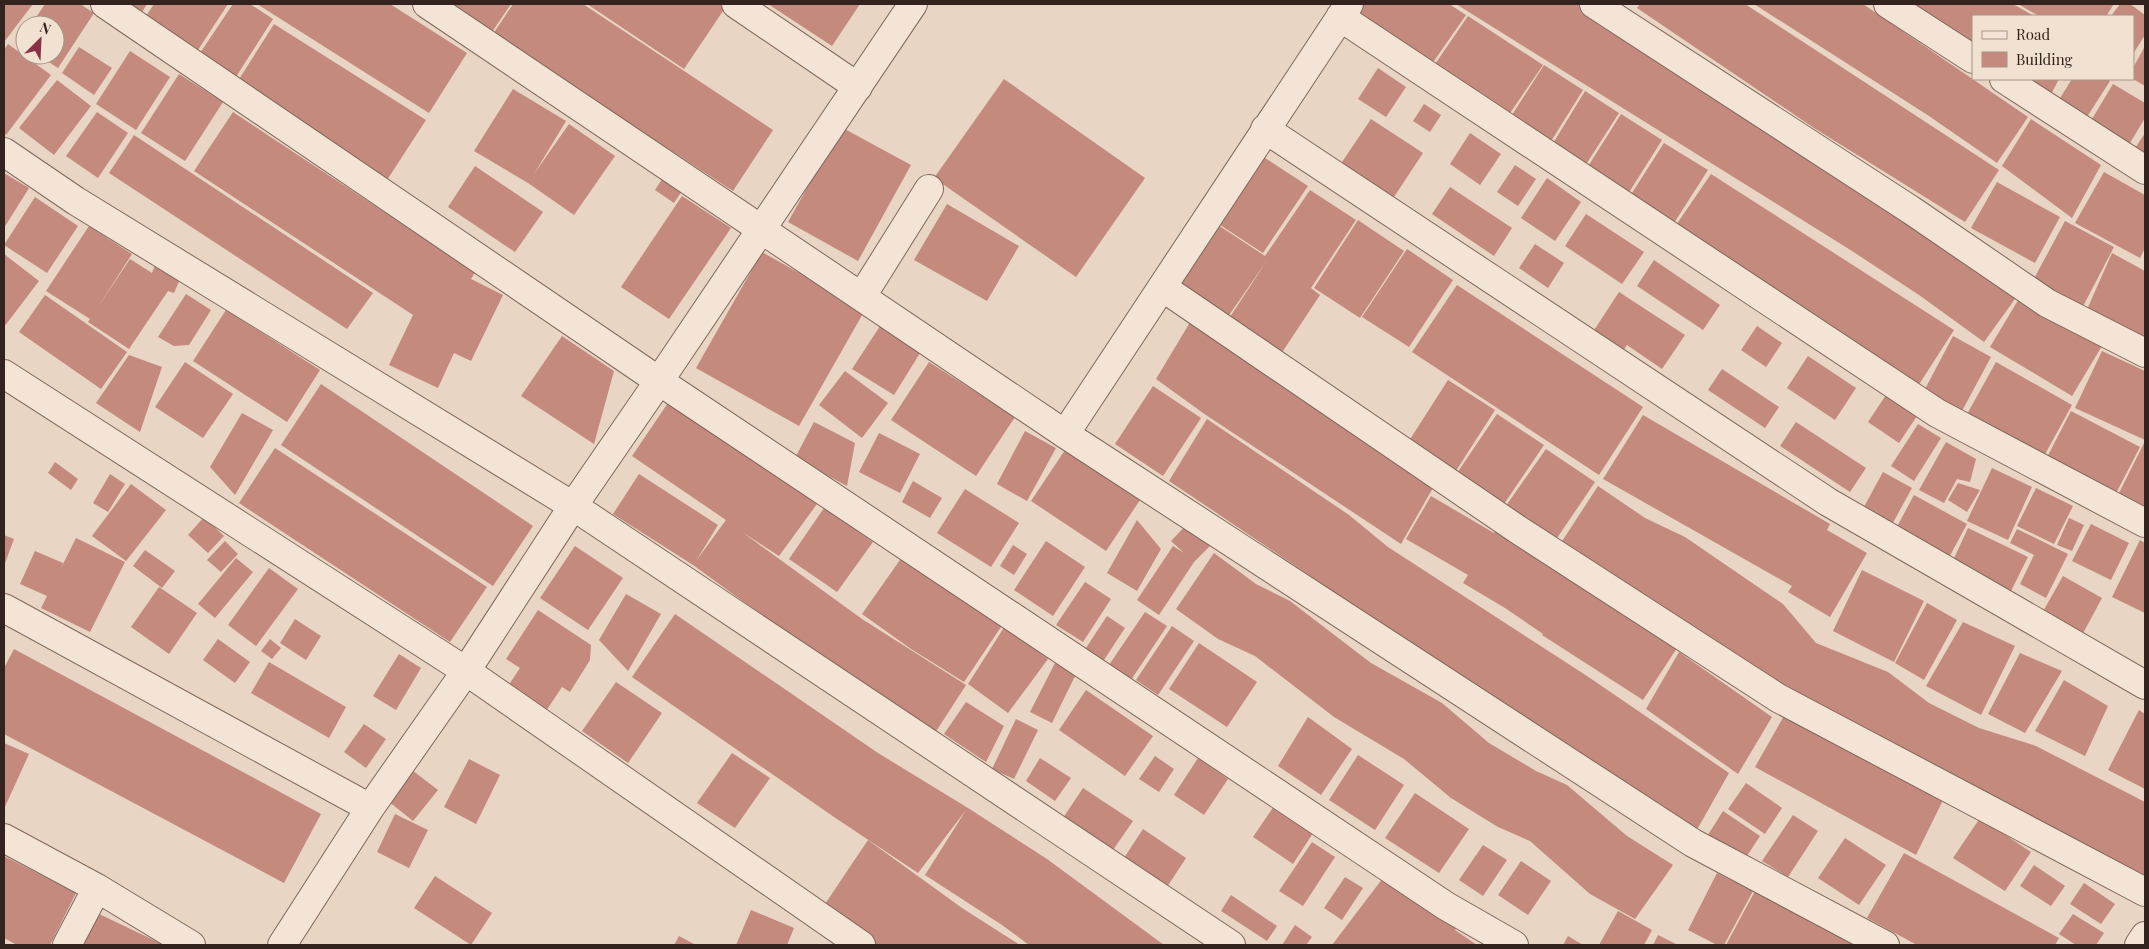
<svg xmlns="http://www.w3.org/2000/svg" width="2149" height="949" viewBox="0 0 2149 949" font-family="'Playfair Display',serif">
<style>
.building{fill:#c38a7d}
.lines{fill:none;stroke-linecap:round;stroke-linejoin:round}
.minor-casing{stroke:#80675c;stroke-width:30}
.minor{stroke:#f4e4d5;stroke-width:28}
</style>
<rect width="100%" height="100%" fill="#e8d5c3"/>
<!-- building -->
<path class="building" d="M 4,4 L 33,4 L 4,42 Z
M 45,4 L 80,4 L 94,13 L 58,68 L 38,55 L 55,55 L 55,25 L 31,25 Z
M 118,4 L 147,4 L 139,17 Z
M 154,4 L 228,4 L 196,53 L 144,19 Z
M 233,4 L 250,4 L 273,19 L 234,80 L 198,56 Z
M 257,4 L 390,4 L 467,53 L 429,113 Z
M 449,4 L 511,4 L 492,32 Z
M 513,4 L 583,4 L 773,130 L 733,191 L 493,34 Z
M 587,4 L 719,4 L 725,8 L 684,69 Z
M 768,4 L 860,4 L 832,46 Z
M 1361,4 L 1449,4 L 1466,15 L 1427,71 L 1350,19 Z
M 1456,4 L 1582,4 L 2020,292 L 1984,342 L 1919,295 L 1852,251 Z
M 1640,4 L 1745,4 L 1999,170 L 1965,222 L 1814,128 L 1637,8 Z
M 1754,4 L 1863,4 L 2028,117 L 1997,163 L 1929,116 Z
M 1914,4 L 2013,4 L 2034,16 L 1973,16 L 1973,50 L 1910,11 Z
M 2018,4 L 2114,4 L 2106,16 L 2039,16 Z
M 2120,4 L 2130,4 L 2145,15 L 2145,35 L 2133,54 L 2133,16 L 2111,16 Z
M 1468,16 L 1543,65 L 1506,119 L 1431,70 Z
M 274,24 L 426,120 L 387,180 L 236,84 Z
M 8,44 L 51,75 L 6,135 L 4,133 L 4,50 Z
M 2145,46 L 2145,86 L 2133,79 L 2133,68 Z
M 79,47 L 112,68 L 94,95 L 62,73 Z
M 130,51 L 170,77 L 136,130 L 96,104 Z
M 1544,65 L 1583,90 L 1550,143 L 1510,118 Z
M 1378,68 L 1406,87 L 1386,117 L 1358,99 Z
M 179,74 L 223,102 L 185,161 L 141,133 Z
M 1004,79 L 1145,178 L 1076,277 L 934,178 Z
M 2021,79 L 2059,79 L 2050,96 Z
M 2072,79 L 2107,79 L 2110,81 L 2085,120 L 2057,103 Z
M 57,80 L 91,106 L 54,155 L 19,128 Z
M 2113,84 L 2145,103 L 2145,118 L 2127,148 L 2089,124 Z
M 513,89 L 566,121 L 534,174 L 569,124 L 615,156 L 574,215 L 528,183 L 474,151 Z
M 1585,91 L 1619,113 L 1585,166 L 1552,145 Z
M 1424,104 L 1441,115 L 1430,132 L 1413,121 Z
M 97,112 L 128,133 L 98,178 L 66,156 Z
M 233,112 L 475,272 L 471,279 L 503,295 L 471,361 L 454,353 L 438,388 L 389,365 L 413,315 L 194,171 Z
M 1621,114 L 1662,140 L 1628,194 L 1587,168 Z
M 1371,119 L 1423,153 L 1392,200 L 1340,165 Z
M 2031,119 L 2101,165 L 2072,218 L 2002,166 Z
M 841,127 L 911,165 L 858,261 L 788,222 Z
M 1470,133 L 1501,154 L 1480,185 L 1450,164 Z
M 2145,133 L 2145,166 L 2130,156 Z
M 134,135 L 373,293 L 347,329 L 109,173 Z
M 1664,143 L 1708,170 L 1674,223 L 1630,196 Z
M 1262,156 L 1308,186 L 1263,253 L 1217,223 Z
M 1515,165 L 1536,179 L 1518,206 L 1497,192 Z
M 475,166 L 543,212 L 515,252 L 448,207 Z
M 668,170 L 687,183 L 674,203 L 655,190 Z
M 2104,172 L 2145,195 L 2145,248 L 2140,258 L 2075,223 Z
M 4,173 L 29,188 L 4,228 Z
M 1711,174 L 1954,330 L 1918,386 L 1674,228 Z
M 1547,178 L 1581,202 L 1555,241 L 1521,218 Z
M 1997,182 L 2060,217 L 2035,263 L 1971,228 Z
M 1450,187 L 1512,228 L 1494,256 L 1432,214 Z
M 1310,190 L 1356,220 L 1311,288 L 1320,295 L 1279,357 L 1226,323 L 1268,259 L 1225,321 L 1173,286 L 1215,223 L 1265,256 Z
M 682,196 L 731,228 L 669,319 L 621,287 Z
M 35,197 L 78,226 L 47,273 L 4,245 Z
M 947,204 L 1019,246 L 987,301 L 914,260 Z
M 1586,214 L 1644,252 L 1622,284 L 1565,246 Z
M 1358,220 L 1404,251 L 1360,318 L 1314,288 Z
M 2065,221 L 2114,247 L 2079,314 L 2029,288 Z
M 89,226 L 132,254 L 96,310 L 130,259 L 152,273 L 158,257 L 185,268 L 174,293 L 168,291 L 129,349 L 88,322 L 90,319 L 46,291 Z
M 1535,244 L 1564,263 L 1548,288 L 1519,268 Z
M 1407,249 L 1453,280 L 1409,347 L 1362,317 Z
M 762,252 L 865,310 L 799,426 L 696,368 Z
M 2112,253 L 2145,271 L 2145,338 L 2085,314 Z
M 4,254 L 39,281 L 4,327 Z
M 1654,260 L 1720,305 L 1703,330 L 1637,286 Z
M 1457,285 L 1643,407 L 1599,475 L 1412,352 Z
M 1619,292 L 1685,335 L 1662,369 L 1627,345 L 1619,357 L 1589,338 Z
M 186,294 L 211,310 L 189,345 L 174,346 L 158,337 Z
M 45,295 L 127,352 L 101,389 L 19,332 Z
M 2020,297 L 2102,346 L 2072,396 L 1990,347 Z
M 226,310 L 320,370 L 287,422 L 193,361 Z
M 1192,319 L 1434,486 L 1401,544 L 1203,413 L 1156,379 Z
M 884,320 L 925,345 L 894,395 L 852,369 Z
M 1757,326 L 1782,343 L 1766,367 L 1741,350 Z
M 562,336 L 614,371 L 594,444 L 521,396 Z
M 1953,336 L 1991,357 L 1962,411 L 1924,391 Z
M 2102,351 L 2145,371 L 2145,440 L 2075,408 Z
M 129,355 L 162,367 L 140,432 L 96,403 Z
M 1808,356 L 1856,388 L 1835,420 L 1787,388 Z
M 185,362 L 233,394 L 203,438 L 155,407 Z
M 929,362 L 1015,417 L 976,476 L 891,420 Z
M 1996,362 L 2072,405 L 2043,458 L 1966,416 Z
M 1722,369 L 1779,407 L 1765,428 L 1708,390 Z
M 845,371 L 888,403 L 862,438 L 819,405 Z
M 1448,380 L 1495,410 L 1454,474 L 1407,444 Z
M 321,384 L 533,526 L 493,586 L 281,445 Z
M 1153,386 L 1201,418 L 1163,476 L 1115,444 Z
M 1886,395 L 1917,416 L 1899,443 L 1868,422 Z
M 670,400 L 817,504 L 779,556 L 742,532 L 862,619 L 966,685 L 935,733 L 788,634 L 693,565 L 613,514 L 639,474 L 718,525 L 696,561 L 726,520 L 632,456 Z
M 2071,411 L 2140,447 L 2113,499 L 2044,463 Z
M 242,413 L 273,430 L 235,495 L 210,467 Z
M 1497,414 L 1544,445 L 1502,507 L 1455,476 Z
M 1643,415 L 1830,524 L 1827,530 L 1867,553 L 1830,617 L 1788,592 L 1792,586 L 1603,479 Z
M 1207,419 L 1349,515 L 1388,547 L 1587,676 L 1729,773 L 1694,835 L 1352,609 L 1312,577 L 1169,481 Z
M 814,422 L 855,443 L 847,486 L 795,458 Z
M 1796,422 L 1866,468 L 1850,492 L 1780,446 Z
M 1918,424 L 1941,438 L 1914,481 L 1891,466 Z
M 1025,431 L 1056,448 L 1027,501 L 997,484 Z
M 879,433 L 920,454 L 900,493 L 859,472 Z
M 1946,442 L 1976,459 L 1970,482 L 1957,479 L 1944,503 L 1919,490 Z
M 2144,443 L 2145,444 L 2145,516 L 2115,501 Z
M 275,448 L 487,587 L 450,642 L 239,503 Z
M 1546,449 L 1595,482 L 1553,544 L 1503,510 Z
M 1065,450 L 1140,500 L 1106,551 L 1031,501 Z
M 55,462 L 78,479 L 71,490 L 48,473 Z
M 1992,468 L 2032,487 L 2008,540 L 1967,521 Z
M 1883,472 L 1912,488 L 1889,530 L 1860,514 Z
M 110,474 L 125,484 L 108,512 L 93,503 Z
M 913,481 L 942,498 L 930,518 L 902,502 Z
M 1958,483 L 1980,490 L 1967,512 L 1948,500 Z
M 131,484 L 166,510 L 126,561 L 92,536 Z
M 1598,486 L 1645,518 L 1685,537 L 1783,604 L 1816,643 L 1888,672 L 1929,703 L 1979,728 L 2036,746 L 2145,802 L 2145,889 L 1787,699 L 1557,549 Z
M 2036,488 L 2073,506 L 2054,544 L 2017,526 Z
M 965,489 L 1019,523 L 991,567 L 937,533 Z
M 1914,495 L 1967,524 L 1946,563 L 1893,534 Z
M 1431,496 L 1494,533 L 1497,528 L 1578,579 L 1575,583 L 1677,648 L 1643,700 L 1542,635 L 1543,634 L 1505,608 L 1463,583 L 1468,575 L 1406,539 Z
M 824,508 L 873,542 L 837,592 L 789,559 Z
M 204,517 L 224,536 L 208,553 L 188,535 Z
M 2069,518 L 2084,525 L 2072,551 L 2057,545 Z
M 1137,520 L 1161,549 L 1137,591 L 1107,573 Z
M 1189,522 L 1212,544 L 1194,562 L 1159,615 L 1137,600 L 1173,546 L 1184,553 L 1171,541 Z
M 2091,524 L 2129,543 L 2111,580 L 2072,561 Z
M 1968,528 L 2028,557 L 2009,595 L 1950,567 Z
M 2017,529 L 2068,554 L 2046,598 L 2020,584 L 2034,555 L 2010,543 Z
M 4,535 L 14,539 L 4,566 Z
M 76,538 L 125,562 L 90,632 L 41,608 L 47,596 L 20,584 L 35,551 L 63,563 L 61,568 Z
M 2140,540 L 2145,543 L 2145,613 L 2112,597 Z
M 225,541 L 238,554 L 221,572 L 207,560 Z
M 1046,541 L 1085,567 L 1053,616 L 1014,590 Z
M 1013,545 L 1027,554 L 1014,575 L 1000,566 Z
M 575,546 L 623,578 L 588,630 L 540,598 Z
M 145,550 L 175,571 L 162,588 L 133,566 Z
M 1214,553 L 1256,584 L 1290,601 L 1371,663 L 1442,703 L 1489,743 L 1536,771 L 1567,785 L 1627,836 L 1673,865 L 1635,919 L 1590,894 L 1530,841 L 1498,827 L 1451,798 L 1404,759 L 1334,717 L 1255,656 L 1218,639 L 1176,609 Z
M 902,557 L 1003,624 L 964,682 L 911,649 L 862,614 Z
M 236,558 L 253,572 L 215,618 L 198,604 Z
M 269,568 L 298,589 L 256,646 L 228,625 Z
M 1862,570 L 1924,601 L 1894,662 L 1833,631 Z
M 2063,576 L 2102,598 L 2081,637 L 2041,615 Z
M 1085,582 L 1111,599 L 1083,642 L 1056,625 Z
M 159,587 L 197,613 L 169,654 L 131,627 Z
M 626,594 L 661,614 L 628,671 L 599,640 Z
M 1927,603 L 1957,620 L 1924,680 L 1895,663 Z
M 538,610 L 591,645 L 590,660 L 570,692 L 562,687 L 546,711 L 508,686 L 520,668 L 506,659 Z
M 1145,612 L 1167,626 L 1131,680 L 1109,665 Z
M 675,614 L 878,753 L 968,808 L 1047,859 L 1164,945 L 1029,945 L 1002,925 L 925,875 L 966,810 L 918,873 L 834,817 L 632,677 Z
M 1107,616 L 1125,628 L 1102,663 L 1084,651 Z
M 295,619 L 321,636 L 306,660 L 280,643 Z
M 1963,622 L 2015,646 L 1981,715 L 1926,686 Z
M 1005,626 L 1048,659 L 1008,713 L 968,684 Z
M 1172,626 L 1194,641 L 1158,695 L 1136,680 Z
M 218,639 L 250,662 L 235,683 L 203,660 Z
M 270,639 L 281,648 L 272,659 L 261,651 Z
M 1199,643 L 1257,682 L 1227,727 L 1169,689 Z
M 14,649 L 321,814 L 284,883 L 4,734 L 4,668 Z
M 1679,652 L 1772,717 L 1738,774 L 1646,709 Z
M 2020,653 L 2062,671 L 2025,733 L 1988,714 Z
M 399,654 L 421,668 L 396,710 L 373,696 Z
M 269,662 L 346,707 L 329,738 L 251,693 Z
M 1055,663 L 1076,674 L 1052,723 L 1030,712 Z
M 2064,680 L 2108,706 L 2085,756 L 2035,731 Z
M 616,682 L 662,713 L 628,763 L 582,731 Z
M 1086,690 L 1153,736 L 1125,776 L 1059,730 Z
M 966,702 L 1004,726 L 986,762 L 944,734 Z
M 1789,707 L 1947,792 L 1916,855 L 1755,767 Z
M 2139,710 L 2145,714 L 2145,789 L 2108,770 Z
M 1308,717 L 1352,749 L 1321,795 L 1278,766 Z
M 1016,719 L 1038,730 L 1014,779 L 992,769 Z
M 364,724 L 386,739 L 366,768 L 344,752 Z
M 4,743 L 29,754 L 4,809 Z
M 732,753 L 770,778 L 735,828 L 697,803 Z
M 1358,755 L 1404,785 L 1375,830 L 1329,800 Z
M 1155,756 L 1174,769 L 1159,792 L 1139,779 Z
M 1040,758 L 1071,778 L 1055,801 L 1026,781 Z
M 1198,758 L 1228,779 L 1204,815 L 1174,795 Z
M 469,759 L 500,775 L 476,824 L 444,807 Z
M 408,767 L 438,790 L 413,821 L 383,797 Z
M 1746,783 L 1782,808 L 1765,834 L 1728,809 Z
M 1083,788 L 1133,821 L 1111,853 L 1061,821 Z
M 1415,793 L 1469,829 L 1439,873 L 1385,838 Z
M 1274,806 L 1313,833 L 1293,864 L 1253,837 Z
M 1723,811 L 1760,836 L 1743,862 L 1706,838 Z
M 395,814 L 428,830 L 409,868 L 377,852 Z
M 1793,815 L 1818,831 L 1788,877 L 1762,861 Z
M 1980,818 L 2031,852 L 2005,891 L 1953,858 Z
M 1143,829 L 1186,858 L 1167,887 L 1124,858 Z
M 1845,838 L 1886,865 L 1859,905 L 1818,878 Z
M 868,840 L 962,908 L 1020,945 L 872,945 L 821,910 Z
M 1312,842 L 1335,857 L 1303,906 L 1279,891 Z
M 1483,845 L 1507,860 L 1483,896 L 1459,880 Z
M 1904,853 L 2059,938 L 2055,945 L 1917,945 L 1867,918 Z
M 4,856 L 76,893 L 50,945 L 17,945 L 4,938 Z
M 1521,861 L 1551,881 L 1528,915 L 1498,895 Z
M 2034,865 L 2065,886 L 2051,906 L 2020,886 Z
M 1717,873 L 1753,891 L 1724,945 L 1717,945 L 1688,930 Z
M 1386,874 L 1459,923 L 1455,930 L 1477,945 L 1332,945 Z
M 435,876 L 492,913 L 471,945 L 414,908 Z
M 1345,877 L 1363,888 L 1342,920 L 1324,908 Z
M 2084,883 L 2115,904 L 2101,924 L 2070,904 Z
M 1756,889 L 1795,913 L 1863,945 L 1726,945 Z
M 1231,895 L 1277,926 L 1267,941 L 1221,911 Z
M 751,910 L 794,928 L 787,945 L 736,945 Z
M 1618,911 L 1652,930 L 1644,945 L 1599,945 Z
M 95,912 L 164,945 L 79,945 Z
M 2073,914 L 2104,933 L 2096,945 L 2076,945 L 2059,934 Z
M 1295,925 L 1312,937 L 1306,945 L 1282,945 Z
M 1658,935 L 1678,945 L 1653,945 Z
M 679,936 L 696,945 L 674,945 Z
M 1568,936 L 1583,945 L 1563,945 Z"/>
<g class="lines">
<defs>
<path id="minor" d="M 105,4 L 659,381 L 1446,906 L 1514,945
M 427,4 L 1065,434 L 1693,843 L 1885,945
M 736,4 L 858,87
M 1594,4 L 1911,210 L 2047,303 L 2145,353
M 1888,4 L 1973,59
M 1340,17 L 1937,413 L 2145,523
M 2004,79 L 2145,170
M 1265,129 L 1828,502 L 2145,685
M 4,152 L 76,201 L 573,506 L 1231,945
M 1162,287 L 1517,529 L 1778,698 L 2145,892
M 862,296 L 929,189
M 4,374 L 466,671 L 861,945
M 1065,434 L 1349,4
M 4,608 L 370,808
M 4,838 L 97,888 L 191,945
M 67,945 L 97,888
M 282,945 L 370,808 L 466,671 L 573,506 L 659,381 L 913,4
M 2139,945 L 2145,936"/>
</defs>
<!-- minor casing -->
<use href="#minor" class="minor-casing"/>
<!-- minor -->
<use href="#minor" class="minor"/>
</g>
<!-- border -->
<rect width="2149" height="949" fill="none" stroke="#32231e" stroke-width="10"/>
<!-- legend -->
<rect x="1972" y="15" width="162" height="65" fill="#f1e1d1" stroke="#a59589"/>
<rect x="1982" y="31" width="25" height="8" fill="#f4e4d5" stroke="#a59589"/>
<text x="2016" y="40" font-size="15" fill="#32231e">Road</text>
<rect x="1982" y="52" width="25" height="15" fill="#c38a7d" stroke="#a59589"/>
<text x="2016" y="65" font-size="15" fill="#32231e">Building</text>
<!-- north arrow -->
<g transform="translate(40 40) rotate(24)"><circle r="24" fill="#f1e1d1" stroke="#a59589"/>
<path d="M0-4L9 19L0 12L-9 19Z" fill="#893247"/>
<text y="-8" font-size="14" font-weight="bold" text-anchor="middle" fill="#32231e">N</text>
</g>
</svg>
